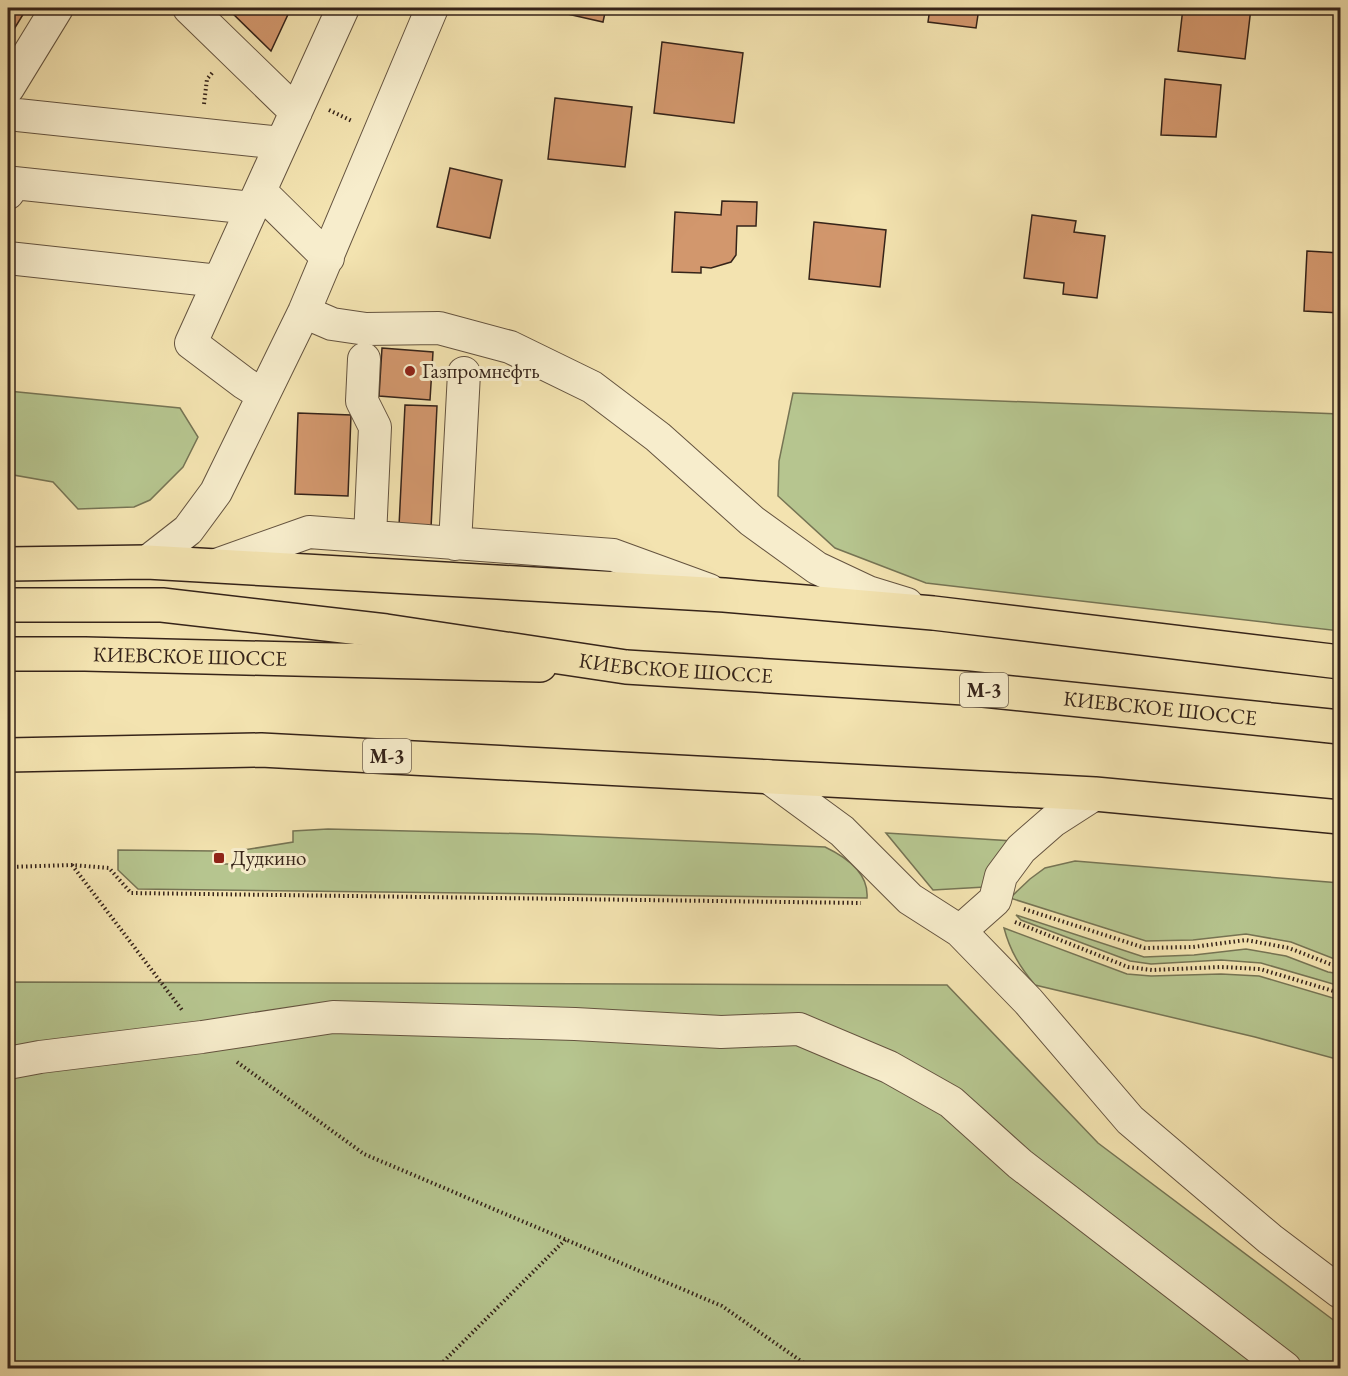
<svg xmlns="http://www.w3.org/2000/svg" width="1348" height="1376" viewBox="0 0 1348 1376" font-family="'EB Garamond',serif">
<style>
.green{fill:#b6c58f;stroke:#767454;stroke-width:1.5}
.building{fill:#d2976d;stroke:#352319;stroke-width:1.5}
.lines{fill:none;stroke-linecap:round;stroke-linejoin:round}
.minor-casing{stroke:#64533f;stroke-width:34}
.major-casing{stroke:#352319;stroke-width:36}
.highway-casing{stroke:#352319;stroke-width:36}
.path{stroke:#352319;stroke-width:4;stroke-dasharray:1.5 3;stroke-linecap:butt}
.minor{stroke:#f7edcc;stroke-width:32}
.major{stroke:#f3e3b0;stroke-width:33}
.highway{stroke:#f3e3b0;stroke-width:33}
.poi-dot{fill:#8f2418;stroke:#f7edcc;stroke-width:2}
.labels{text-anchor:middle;stroke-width:6;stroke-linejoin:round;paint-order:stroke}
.shield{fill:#f7edcc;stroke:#6f604f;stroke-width:1.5}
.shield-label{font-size:20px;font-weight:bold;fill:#352319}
.poi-label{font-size:21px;fill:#352319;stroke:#f7edcc;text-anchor:start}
.street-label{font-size:21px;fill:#352319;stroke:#f7edcc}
</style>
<rect width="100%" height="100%" fill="#f3e3b0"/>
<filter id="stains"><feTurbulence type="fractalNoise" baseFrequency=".00333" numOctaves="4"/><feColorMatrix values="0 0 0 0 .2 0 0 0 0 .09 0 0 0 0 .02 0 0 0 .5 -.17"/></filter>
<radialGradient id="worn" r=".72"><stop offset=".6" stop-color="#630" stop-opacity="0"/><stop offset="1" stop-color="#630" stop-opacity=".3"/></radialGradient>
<!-- green -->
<path class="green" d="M 8,391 L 180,408 L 198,437 L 183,467 L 150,500 L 134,507 L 78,509 L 53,482 L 8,474 Z
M 793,393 L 1340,414 L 1340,631 L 926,583 L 835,548 L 778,496 L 779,461 Z
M 328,829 L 535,834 L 825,847 C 846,857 869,873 867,898 L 138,889 L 118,870 L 118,850 L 216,851 L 216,864 L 243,864 L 244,850 L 293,842 L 293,831 Z
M 886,833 L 1013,841 L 985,887 L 933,890 Z
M 1075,861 L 1340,883 L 1340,959 L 1332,958 L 1291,942 L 1246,934 L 1193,940 L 1146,941 L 1010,898 L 1030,879 L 1045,868 Z
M 1016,915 L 1144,957 L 1194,955 L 1246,949 L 1286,956 L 1328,972 L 1340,974 L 1340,986 L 1261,963 L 1221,960 L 1151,964 L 1130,961 L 1021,920 Z
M 1004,928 L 1127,974 L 1151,976 L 1221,974 L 1259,976 L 1340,1000 L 1340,1060 L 1255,1037 L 1035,985 C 1020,967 1010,951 1004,928 Z
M 8,982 L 947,985 L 1098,1143 L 1340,1325 L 1340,1368 L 8,1368 Z"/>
<!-- building -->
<path class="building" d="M 8,8 L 27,8 L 8,39 Z
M 227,8 L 291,8 L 271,51 Z
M 545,8 L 606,8 L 603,22 L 545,9 Z
M 930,8 L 979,8 L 976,28 L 928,22 Z
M 1183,8 L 1251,8 L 1245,59 L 1178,51 Z
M 662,42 L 743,53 L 734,123 L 654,113 Z
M 1165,79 L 1221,85 L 1216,137 L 1161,135 Z
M 555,98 L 632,107 L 625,167 L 548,159 Z
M 450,168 L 502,180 L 490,238 L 437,227 Z
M 722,201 L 757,202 L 756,226 L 737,226 L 736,255 L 731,262 L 711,268 L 701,267 L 701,273 L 672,272 L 675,212 L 721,215 Z
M 1032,215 L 1076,221 L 1074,232 L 1105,236 L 1097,298 L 1063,294 L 1064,283 L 1024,278 Z
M 814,222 L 886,230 L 880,287 L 809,279 Z
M 1307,251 L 1340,253 L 1340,313 L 1304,311 Z
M 382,348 L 433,352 L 430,400 L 379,396 Z
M 405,405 L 437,406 L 431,528 L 399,526 Z
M 298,413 L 351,415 L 348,496 L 295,494 Z"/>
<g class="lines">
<defs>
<path id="minor" d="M 189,8 L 296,112
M 8,88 L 57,8
M 8,114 L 281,143
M 260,191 L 328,258
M 8,193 L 14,183 L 252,208
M 8,258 L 219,281
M 304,312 L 332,324 L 366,329 L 439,328 L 510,347 L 592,387 L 658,437 L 752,521 L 817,568 L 868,592 L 907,604
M 364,359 L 362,401 L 375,427 L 370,537
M 263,395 L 244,383 L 191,343 L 343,8
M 455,544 L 464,373
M 147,562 L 188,530 L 216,492 L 304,312 L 432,8
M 216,565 L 309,532 L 613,555 L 709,590
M 767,776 L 842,831 L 910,899 L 960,931 L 1028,1001 L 1130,1120 L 1270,1239 L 1340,1292
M 960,931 L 995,900 L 1001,876 L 1021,849 L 1053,821 L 1095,794
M 8,1063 L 40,1057 L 202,1037 L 333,1017 L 575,1024 L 721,1032 L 799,1029 L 889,1067 L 951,1102 L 1020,1164 L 1285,1368"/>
<g id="major">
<path d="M 8,564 L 147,562 L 724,595 L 933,613 L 1340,662"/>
<path id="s1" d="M 8,654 L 85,654 L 540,665"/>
</g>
<g id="highway">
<path id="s2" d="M 8,605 L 162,605 L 386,631 L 626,667 L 964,688 L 1340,727"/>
<path d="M 8,755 L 261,750 L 1095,794 L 1340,817"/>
</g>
</defs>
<!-- minor casing -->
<use href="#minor" class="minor-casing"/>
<!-- major casing -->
<use href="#major" class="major-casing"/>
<!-- highway casing -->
<use href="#highway" class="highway-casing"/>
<!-- path -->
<path class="path" d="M 204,104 L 207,79 L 213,72
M 329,110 L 352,121
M 72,865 L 182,1010
M 8,867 L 72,865 L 109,868 L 131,893 L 861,903
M 1024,909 L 1145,948 L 1193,947 L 1246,940 L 1289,948 L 1330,964 L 1340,966
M 1015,922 L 1128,967 L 1152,970 L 1221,967 L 1260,969 L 1340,993
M 237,1062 L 364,1154 L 722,1306 L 811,1368
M 437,1368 L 567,1238"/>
<!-- minor -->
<use href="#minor" class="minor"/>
<!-- major -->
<use href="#major" class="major"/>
<!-- highway -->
<use href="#highway" class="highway"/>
</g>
<!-- markers -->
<g class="poi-dot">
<circle cx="410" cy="371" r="6"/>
<rect x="213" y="852" width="12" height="12" rx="3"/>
</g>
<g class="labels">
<!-- shield labels -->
<g class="shield">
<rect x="960" y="673" width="48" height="34" rx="4.5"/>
<rect x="363" y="739" width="48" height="34" rx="4.5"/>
</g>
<g class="shield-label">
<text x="984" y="697">М-3</text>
<text x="387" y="763">М-3</text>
</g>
<!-- poi labels -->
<g class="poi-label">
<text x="422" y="378">Газпромнефть</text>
<text x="231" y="865">Дудкино</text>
</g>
<!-- street labels -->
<g class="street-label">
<text dy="7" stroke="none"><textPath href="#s1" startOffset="182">КИЕВСКОЕ ШОССЕ</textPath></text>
<text dy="7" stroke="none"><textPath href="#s2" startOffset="672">КИЕВСКОЕ ШОССЕ</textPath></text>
<text dy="7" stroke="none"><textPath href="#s2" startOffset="1158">КИЕВСКОЕ ШОССЕ</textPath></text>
</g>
</g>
<!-- margin -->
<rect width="1348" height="1376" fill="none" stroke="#f3e3b0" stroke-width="30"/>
<rect x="9" y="9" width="1330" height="1358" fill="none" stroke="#352319" stroke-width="3"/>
<rect x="15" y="15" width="1318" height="1346" fill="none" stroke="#352319" stroke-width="1.5"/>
<rect width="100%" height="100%" filter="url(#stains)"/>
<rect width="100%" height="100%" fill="url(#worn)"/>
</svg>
